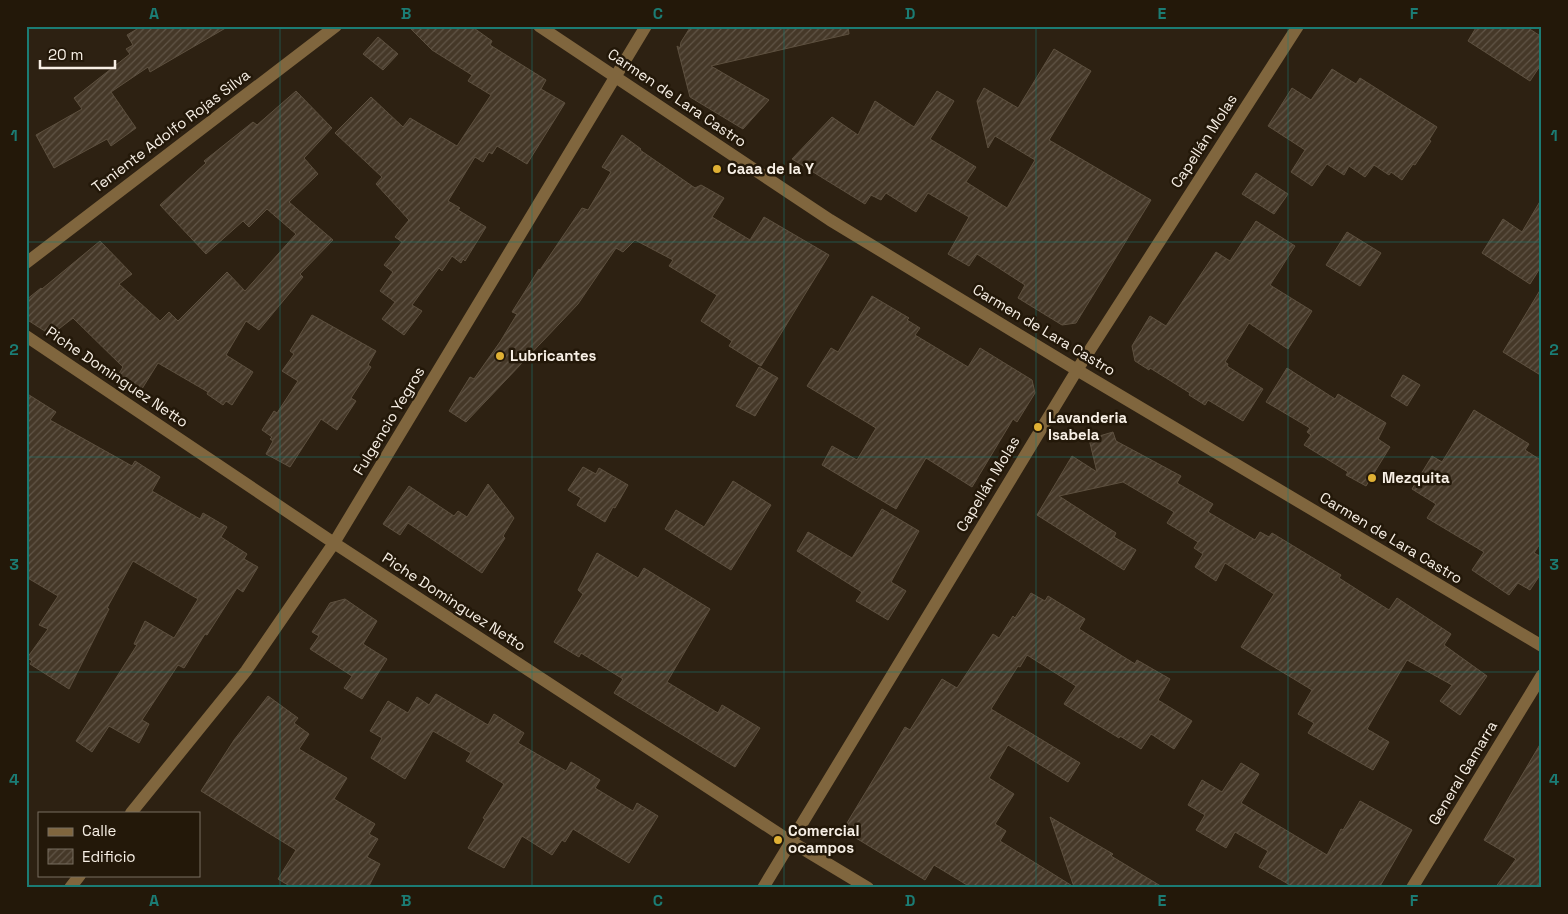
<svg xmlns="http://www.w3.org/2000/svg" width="1568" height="914" viewBox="0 0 1568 914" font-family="'Space Grotesk',sans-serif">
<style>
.building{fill:url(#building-hatch);stroke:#5d503f}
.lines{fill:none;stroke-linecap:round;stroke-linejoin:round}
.minor{stroke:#80663e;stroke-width:12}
.grid{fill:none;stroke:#1b7c74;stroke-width:1;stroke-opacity:0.55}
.poi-dot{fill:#dfb034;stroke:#231809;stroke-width:2}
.labels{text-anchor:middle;stroke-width:5;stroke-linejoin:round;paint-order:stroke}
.street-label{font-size:15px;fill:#f7efe5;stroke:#231809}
.poi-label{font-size:15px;font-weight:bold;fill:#f7efe5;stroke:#231809;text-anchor:start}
.neatline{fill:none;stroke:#1b7c74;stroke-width:2}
.grid-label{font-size:16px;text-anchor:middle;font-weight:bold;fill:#1b7c74}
</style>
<defs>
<pattern id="building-hatch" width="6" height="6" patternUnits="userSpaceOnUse" patternTransform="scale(1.25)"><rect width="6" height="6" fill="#453828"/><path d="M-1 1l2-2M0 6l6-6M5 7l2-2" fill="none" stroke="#615547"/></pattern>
</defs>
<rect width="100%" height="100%" fill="#2d2112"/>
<!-- building -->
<path class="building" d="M 142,26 L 229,26 L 150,72 L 148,67 L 111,92 L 136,128 L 111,146 L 107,139 L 54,168 L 36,135 L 82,109 L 74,98 L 130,54 L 126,49 L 133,45 L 127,35 Z
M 408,26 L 471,26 L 492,41 L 490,45 L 546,80 L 541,89 L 565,103 L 527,164 L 497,146 L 492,154 L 489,152 L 483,162 L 475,157 L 448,201 L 460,208 L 458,210 L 486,227 L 465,261 L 463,259 L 461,263 L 452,256 L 442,271 L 439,268 L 412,305 L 422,311 L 404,335 L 382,319 L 395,302 L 380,291 L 393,272 L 384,265 L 402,242 L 395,237 L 409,220 L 376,184 L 382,177 L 335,133 L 371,97 L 403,127 L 410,118 L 457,146 L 491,95 L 468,81 L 472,75 L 432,50 Z
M 691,26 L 848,26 L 849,34 L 711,66 L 769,100 L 743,129 L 690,97 L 677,46 L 680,48 L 681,42 Z
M 1477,26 L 1525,26 L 1542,37 L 1542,63 L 1530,81 L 1468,41 Z
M 378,37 L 398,54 L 383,70 L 363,54 Z
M 1054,49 L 1091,71 L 1049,140 L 1151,200 L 1076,323 L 1062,325 L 1018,298 L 1025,285 L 977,254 L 969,266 L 948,254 L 969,217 L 928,193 L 916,212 L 886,193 L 881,200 L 871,195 L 865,204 L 792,159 L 832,117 L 858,135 L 875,101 L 914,127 L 937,91 L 954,101 L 930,139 L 976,167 L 966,182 L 1007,208 L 1035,160 L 995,136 L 988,148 L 977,101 L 984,88 L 1018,108 Z
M 1332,69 L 1356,84 L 1360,78 L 1437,127 L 1429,140 L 1431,141 L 1415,165 L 1413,164 L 1402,180 L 1391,172 L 1389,175 L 1374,165 L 1365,177 L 1349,166 L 1344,175 L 1327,164 L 1312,186 L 1291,172 L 1305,150 L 1268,126 L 1292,88 L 1311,100 Z
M 296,91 L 332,128 L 304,158 L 318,174 L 289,202 L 333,240 L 300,274 L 303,277 L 259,330 L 246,321 L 226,355 L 253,372 L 232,405 L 226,401 L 223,405 L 207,394 L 208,392 L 158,363 L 140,392 L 117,377 L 123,367 L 73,318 L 51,335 L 26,319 L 26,300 L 41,288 L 42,289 L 100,241 L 132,274 L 119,284 L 160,321 L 169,312 L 178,321 L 227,272 L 245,291 L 296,234 L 267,209 L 249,227 L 243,221 L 206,254 L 160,205 L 206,163 L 204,161 L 253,122 L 257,125 Z
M 622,135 L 641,149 L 640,150 L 695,188 L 701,185 L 724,198 L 712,217 L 750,240 L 764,217 L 829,255 L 761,366 L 729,346 L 732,341 L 701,321 L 717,295 L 669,266 L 673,260 L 635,240 L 623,252 L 616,248 L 578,304 L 466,422 L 449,411 L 470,377 L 474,379 L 500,342 L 517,314 L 512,312 L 539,269 L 540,270 L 582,208 L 588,210 L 611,172 L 602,167 Z
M 1256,173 L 1288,194 L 1274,214 L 1242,194 Z
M 1542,198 L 1542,265 L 1530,284 L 1482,253 L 1503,219 L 1522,232 Z
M 1256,221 L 1295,246 L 1270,285 L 1312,311 L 1288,349 L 1249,323 L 1225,362 L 1228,364 L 1227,366 L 1263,389 L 1243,421 L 1208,400 L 1205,405 L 1189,395 L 1190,393 L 1150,368 L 1149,370 L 1135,361 L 1132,346 L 1150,316 L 1166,326 L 1216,252 L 1230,261 Z
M 1347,232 L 1381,253 L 1360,286 L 1326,265 Z
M 1542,287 L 1542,376 L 1503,352 Z
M 872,296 L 909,318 L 907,320 L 920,328 L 915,335 L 968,367 L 980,348 L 1032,380 L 1035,393 L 1017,422 L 1013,419 L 972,487 L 926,458 L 896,509 L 822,465 L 832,446 L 857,460 L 876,428 L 807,386 L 831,348 L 838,352 Z
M 312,315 L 376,351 L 368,365 L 371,367 L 351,398 L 356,401 L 337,430 L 321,419 L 290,467 L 266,454 L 273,441 L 270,439 L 272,437 L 262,430 L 274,411 L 277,413 L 298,381 L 282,371 L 294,354 L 290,351 Z
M 759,367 L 778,378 L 755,416 L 736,406 Z
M 1287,368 L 1335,399 L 1338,394 L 1386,423 L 1378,439 L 1390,447 L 1366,486 L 1346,475 L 1348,472 L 1304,445 L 1311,435 L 1307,432 L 1310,428 L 1266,402 Z
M 1403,375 L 1420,385 L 1407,406 L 1391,396 Z
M 26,393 L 56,412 L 50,420 L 132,466 L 135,461 L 160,477 L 152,491 L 200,519 L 203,513 L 227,527 L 221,537 L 247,554 L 244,559 L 258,567 L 243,592 L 237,588 L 207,635 L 205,634 L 184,668 L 178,665 L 142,720 L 149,724 L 139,743 L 109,726 L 92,752 L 76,741 L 137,645 L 134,644 L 145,621 L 174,638 L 198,599 L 133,561 L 107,608 L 109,609 L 69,689 L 30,664 L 32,661 L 27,658 L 48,629 L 39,625 L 58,596 L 26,577 Z
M 1474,410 L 1529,444 L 1525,450 L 1542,461 L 1542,541 L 1534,553 L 1542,557 L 1542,572 L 1530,590 L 1518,583 L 1509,595 L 1472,570 L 1484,552 L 1427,518 L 1436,504 L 1412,489 L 1432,456 L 1442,462 Z
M 1113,432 L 1116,441 L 1181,476 L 1177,483 L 1213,504 L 1208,512 L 1255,540 L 1260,532 L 1269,537 L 1272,533 L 1341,575 L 1339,578 L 1389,610 L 1397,598 L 1451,634 L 1444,645 L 1487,676 L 1460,715 L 1440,701 L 1452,685 L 1407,660 L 1367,729 L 1389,742 L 1373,770 L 1308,733 L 1314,723 L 1298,714 L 1312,690 L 1241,647 L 1274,594 L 1225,563 L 1216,581 L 1195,567 L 1203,554 L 1194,548 L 1198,542 L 1167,523 L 1174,512 L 1123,482 L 1059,496 L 1116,533 L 1114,537 L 1136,550 L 1124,570 L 1037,515 L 1072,456 L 1097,472 L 1089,439 Z
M 583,467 L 596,474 L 599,468 L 628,485 L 615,508 L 613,507 L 605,522 L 577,505 L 581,498 L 568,490 Z
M 733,481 L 771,505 L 731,570 L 665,529 L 676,510 L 704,527 Z
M 488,484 L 514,518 L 503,536 L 505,538 L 482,573 L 408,523 L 400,535 L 383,524 L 409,486 L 454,516 L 458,511 L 467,517 Z
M 882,509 L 919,531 L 891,582 L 906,591 L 888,620 L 856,601 L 862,592 L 797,551 L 808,532 L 852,558 Z
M 597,553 L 638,578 L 644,568 L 710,609 L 667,682 L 718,713 L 722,705 L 760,728 L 735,767 L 614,693 L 623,679 L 581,653 L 579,657 L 554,642 L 583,594 L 578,590 Z
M 1031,593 L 1045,601 L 1048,596 L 1085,619 L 1079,629 L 1135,664 L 1137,660 L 1170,679 L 1158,700 L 1192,721 L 1174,749 L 1151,734 L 1141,749 L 1120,736 L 1119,738 L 1064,704 L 1076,686 L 1027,655 L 1020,667 L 1018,666 L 991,709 L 1080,763 L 1068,782 L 1008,745 L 989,778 L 1014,794 L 995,824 L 1006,831 L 1000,841 L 1074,887 L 1050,817 L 1113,854 L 1111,856 L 1164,888 L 972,888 L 934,865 L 925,880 L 851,835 L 847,823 L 905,727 L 910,730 L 942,679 L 957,688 L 993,634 L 999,638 L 1013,616 L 1015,618 Z
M 345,599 L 377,621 L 363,644 L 387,659 L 362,699 L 344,688 L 352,676 L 310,649 L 319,636 L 312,632 L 330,603 Z
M 436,694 L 488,725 L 494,714 L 524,733 L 518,743 L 566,771 L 571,762 L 600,780 L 595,788 L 633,811 L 637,803 L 658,816 L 629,863 L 573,829 L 565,842 L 562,840 L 552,855 L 522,836 L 504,868 L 468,848 L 485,819 L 483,818 L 504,784 L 466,761 L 471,753 L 433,731 L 405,779 L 371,758 L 382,738 L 370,731 L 388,701 L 408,713 L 417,697 L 429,705 Z
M 268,696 L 298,718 L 294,723 L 309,734 L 299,749 L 347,778 L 334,799 L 375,824 L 369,834 L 378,839 L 367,857 L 380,864 L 368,888 L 293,888 L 278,879 L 296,850 L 201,791 L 234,740 Z
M 1542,741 L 1542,881 L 1537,888 L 1495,888 L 1516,859 L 1484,840 Z
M 1241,763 L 1259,774 L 1241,803 L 1327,855 L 1341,829 L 1343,830 L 1360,801 L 1412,830 L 1379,888 L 1295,888 L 1259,867 L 1268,851 L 1235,832 L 1226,848 L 1196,830 L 1205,815 L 1188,805 L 1202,780 L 1222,792 Z"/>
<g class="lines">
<!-- minor -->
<path class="minor" d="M 539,26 L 830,220 L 1077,370 L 1542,646
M 26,263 L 336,26
M 26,336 L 334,543 L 790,841 L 868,888
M 131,813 L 246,671 L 334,543 L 646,26
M 70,888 L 80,875
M 763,888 L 1077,370 L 1298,26
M 1412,888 L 1542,675"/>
</g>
<!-- grid -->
<path class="grid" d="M 280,26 L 280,888M 532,26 L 532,888M 784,26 L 784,888M 1036,26 L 1036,888M 1288,26 L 1288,888M 26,242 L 1542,242M 26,457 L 1542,457M 26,672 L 1542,672"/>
<!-- markers -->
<g class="poi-dot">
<circle cx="717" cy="169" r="5"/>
<circle cx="500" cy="356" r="5"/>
<circle cx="1038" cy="427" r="5"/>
<circle cx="1372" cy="478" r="5"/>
<circle cx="778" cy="840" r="5"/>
</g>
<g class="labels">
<!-- street labels -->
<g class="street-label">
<text transform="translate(677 98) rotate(34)" y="5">Carmen de Lara Castro</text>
<text transform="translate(171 131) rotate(-37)" y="5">Teniente Adolfo Rojas Silva</text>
<text transform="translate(1204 141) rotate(-57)" y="5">Capellán Molas</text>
<text transform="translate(1044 330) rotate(31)" y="5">Carmen de Lara Castro</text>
<text transform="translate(117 377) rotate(34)" y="5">Piche Dominguez Netto</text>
<text transform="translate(389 421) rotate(-59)" y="5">Fulgencio Yegros</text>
<text transform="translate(988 484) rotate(-59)" y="5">Capellán Molas</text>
<text transform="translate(1391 538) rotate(31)" y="5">Carmen de Lara Castro</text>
<text transform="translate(454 602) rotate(33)" y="5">Piche Dominguez Netto</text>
<text transform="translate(1463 773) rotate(-59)" y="5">General Gamarra</text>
</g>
<!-- poi labels -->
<g class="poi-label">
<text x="727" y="174">Caaa de la Y</text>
<text x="510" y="361">Lubricantes</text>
<text x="1048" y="423">Lavanderia<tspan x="1048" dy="17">Isabela</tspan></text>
<text x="1382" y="483">Mezquita</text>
<text x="788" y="836">Comercial<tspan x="788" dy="17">ocampos</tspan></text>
</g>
</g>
<!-- border -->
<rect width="1568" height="914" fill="none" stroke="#231809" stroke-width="55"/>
<!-- legend -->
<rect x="38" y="812" width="162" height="65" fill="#231809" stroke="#786e61"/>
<rect x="48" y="828" width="25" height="8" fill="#80663e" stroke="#786e61"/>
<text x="82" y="836" font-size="15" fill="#f7efe5">Calle</text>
<rect x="48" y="849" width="25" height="15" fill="url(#building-hatch)" stroke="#786e61"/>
<text x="82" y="862" font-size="15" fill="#f7efe5">Edificio</text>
<!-- scale -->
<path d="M40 60v8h75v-8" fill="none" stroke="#f7efe5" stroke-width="2.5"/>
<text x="48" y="60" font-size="15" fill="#f7efe5" stroke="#231809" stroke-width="4" paint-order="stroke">20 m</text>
<rect x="28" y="28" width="1512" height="858" class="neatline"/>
<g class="grid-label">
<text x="154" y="19">A</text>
<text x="406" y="19">B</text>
<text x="658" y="19">C</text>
<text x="910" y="19">D</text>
<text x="1162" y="19">E</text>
<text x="1414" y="19">F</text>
<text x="14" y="141">1</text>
<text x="1554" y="141">1</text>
<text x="14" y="355">2</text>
<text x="1554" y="355">2</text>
<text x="14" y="570">3</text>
<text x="1554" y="570">3</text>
<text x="14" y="785">4</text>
<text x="1554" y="785">4</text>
<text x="154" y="906">A</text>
<text x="406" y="906">B</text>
<text x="658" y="906">C</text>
<text x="910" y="906">D</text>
<text x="1162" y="906">E</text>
<text x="1414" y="906">F</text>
</g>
</svg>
